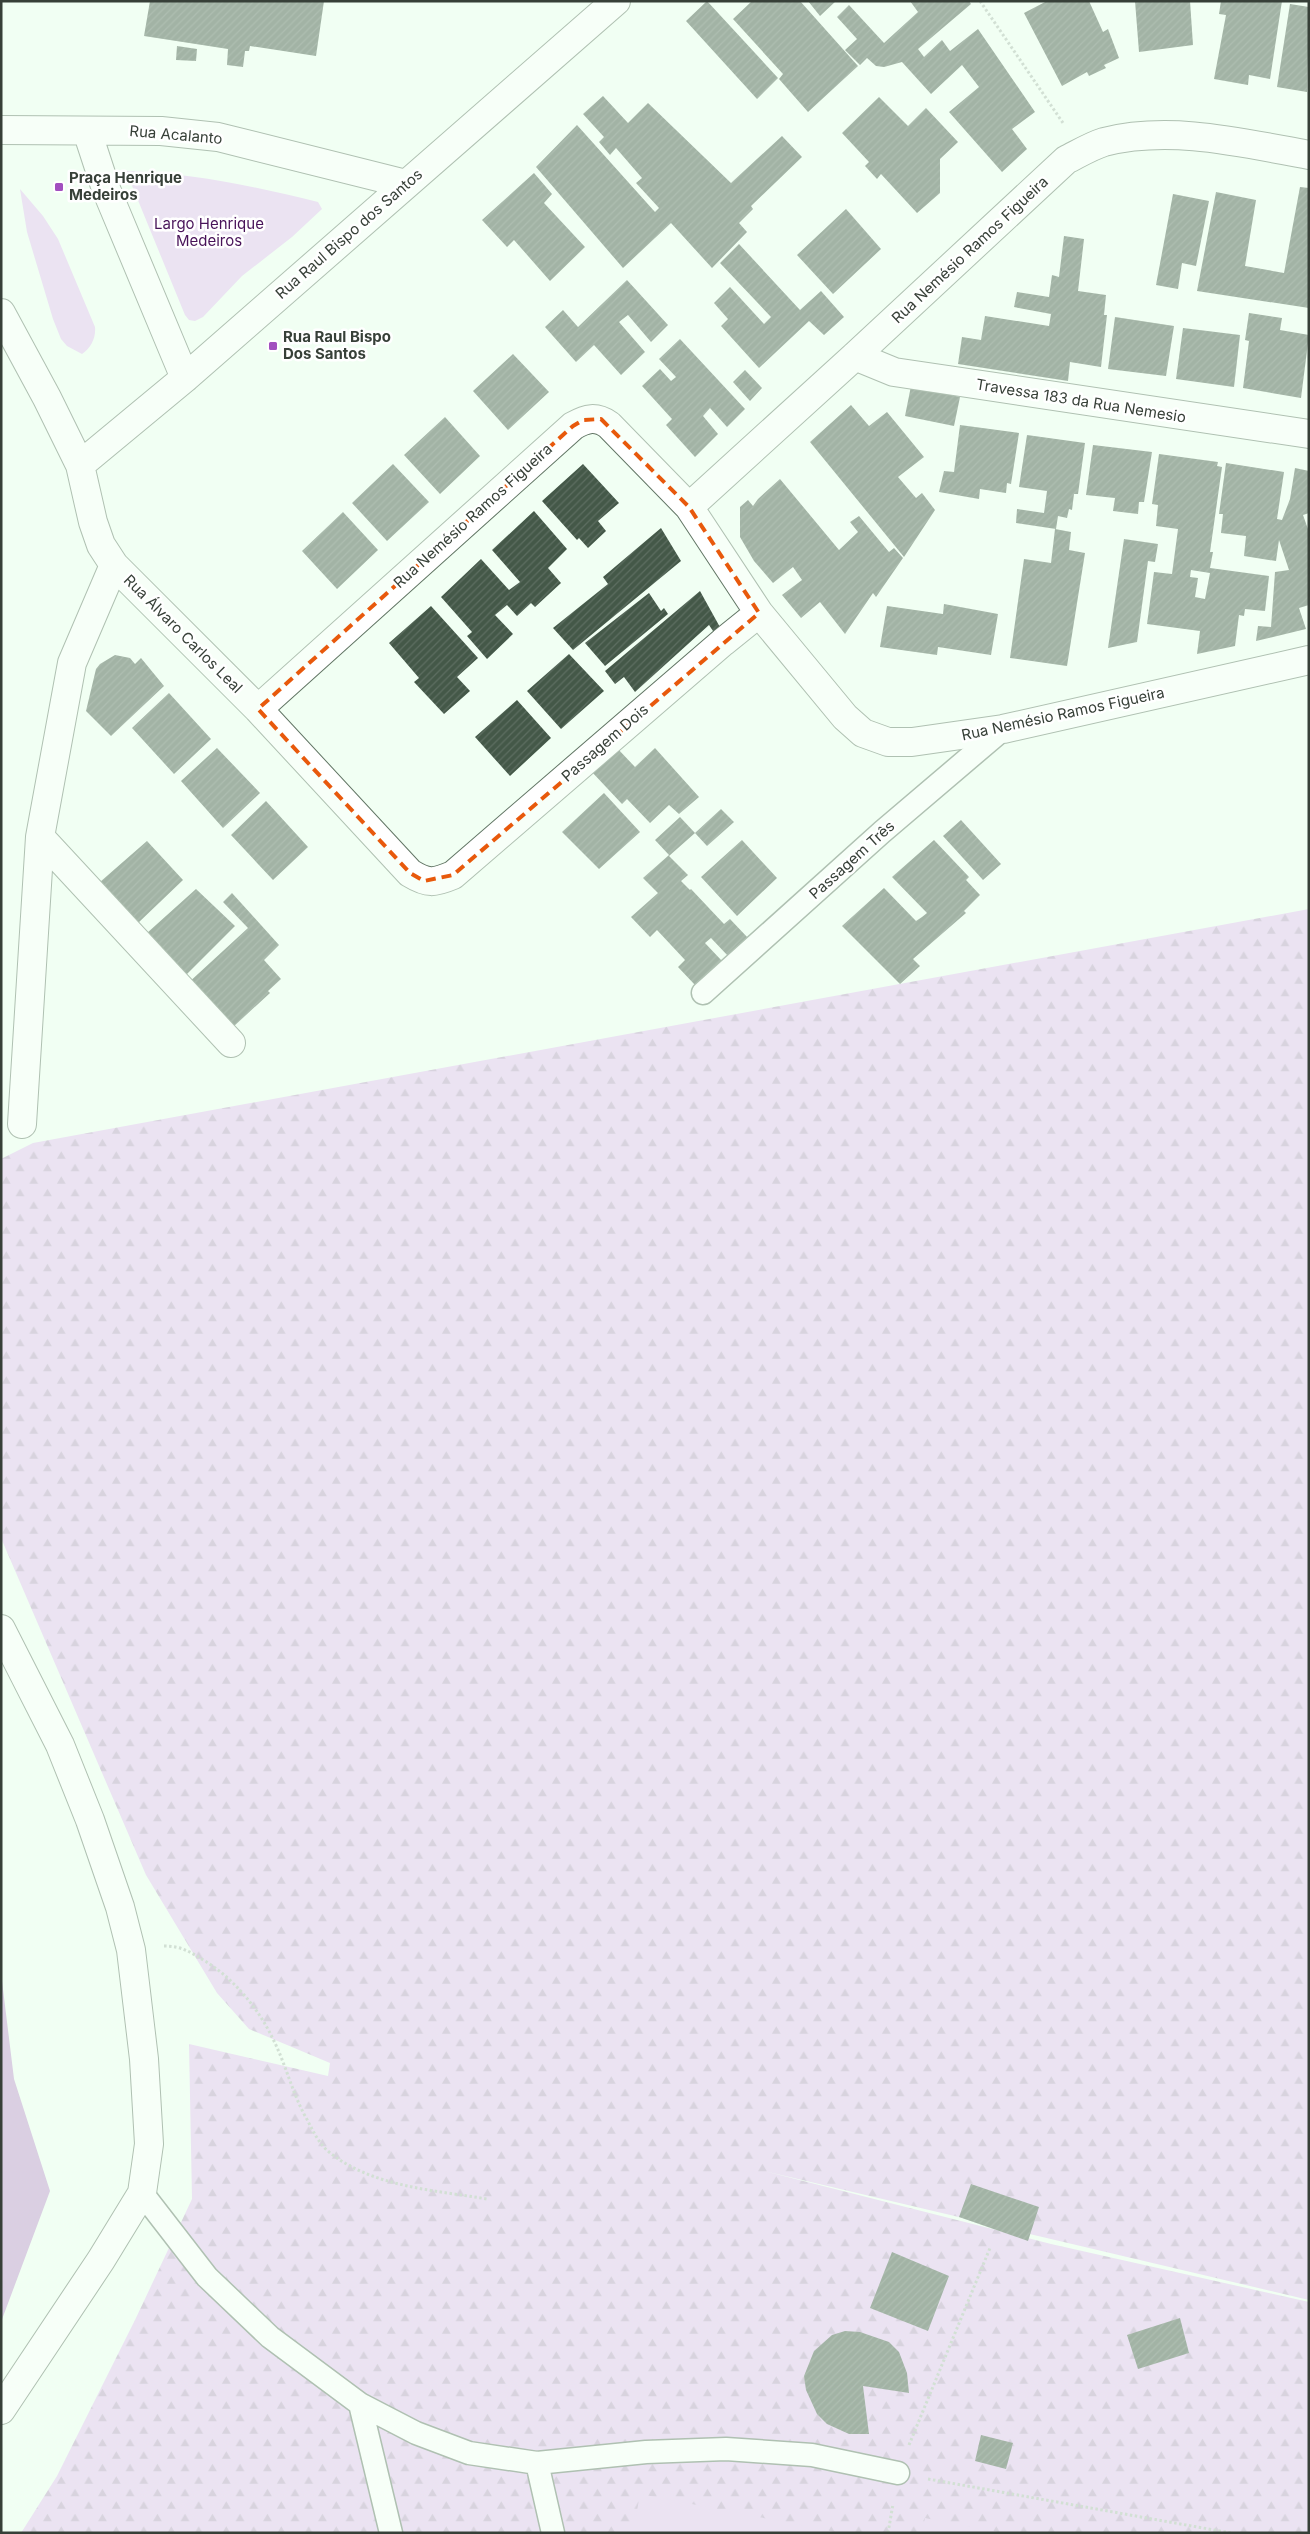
<svg xmlns="http://www.w3.org/2000/svg" width="1310" height="2534" viewBox="0 0 1310 2534" font-family="Inter,sans-serif">
<style>
.forest{fill:url(#forest-firs)}
.park{fill:#e4c1f2}
.water{fill:#be94ce}
.building{fill:url(#building-hatch);fill-rule:evenodd}
.lines{fill:none;stroke-linecap:round;stroke-linejoin:round}
.lane-casing{stroke:#617564;stroke-width:25}
.street-casing{stroke:#617564;stroke-width:30}
.path{stroke:#aebab0;stroke-width:3;stroke-dasharray:2.5 2.5;stroke-linecap:butt}
.lane{stroke:#fff;stroke-width:22}
.street{stroke:#fff;stroke-width:28}
.marked{fill:none;stroke:#e8590c;stroke-width:4;stroke-dasharray:10 6;stroke-linejoin:round}
.poi-dot{fill:#a24fbf;stroke:#fff;stroke-width:2}
.labels{text-anchor:middle;stroke-width:5;stroke-linejoin:round;paint-order:stroke}
.street-label{font-size:15px;fill:#374038;stroke:#fff}
.poi-label{font-size:15px;font-weight:bold;fill:#374038;stroke:#fff;text-anchor:start}
.park-label{font-size:15px;fill:#481359;stroke:#fff}
</style>
<defs>
<pattern id="forest-firs" width="22" height="20" patternUnits="userSpaceOnUse" patternTransform="scale(1.25)"><rect width="22" height="20" fill="#e4c1f2"/><path d="M5 1l3.5 6h-7zM16 11l3.5 6h-7z" fill="#ba9ec5"/></pattern>
<pattern id="building-hatch" width="6" height="6" patternUnits="userSpaceOnUse" patternTransform="scale(1.25)"><rect width="6" height="6" fill="#445848"/><path d="M-1 1l2-2M0 6l6-6M5 7l2-2" fill="none" stroke="#5d6e61"/></pattern>
</defs>
<rect width="100%" height="100%" fill="#f1fff3"/>
<!-- forest -->
<path class="forest" d="M 1309,909 L 1309,2300 L 764,2171 L 1051,2244 L 1309,2302 L 1309,2533 L 21,2533 L 57,2476 L 135,2320 L 192,2199 L 189,2044 L 328,2076 L 330,2063 L 249,2029 L 217,1993 L 146,1875 L 1,1538 L 1,1159 L 33,1143 Z"/>
<!-- park -->
<path class="park" d="M 126,171 C 191,173 254,186 318,202 L 322,209 L 292,237 L 242,276 L 203,317 L 195,321 L 189,320 L 185,315 Z
M 20,189 L 43,216 L 58,239 L 95,327 C 96,338 91,348 82,354 L 67,346 L 61,339 L 53,319 L 27,232 Z
M 640,2494 L 836,2532 L 836,2533 L 633,2533 Z
M 925,2518 L 1004,2533 L 922,2533 Z"/>
<!-- water -->
<path class="water" d="M 1,1973 L 14,2079 L 50,2191 L 1,2322 Z"/>
<!-- building -->
<path class="building" d="M 150,1 L 324,1 L 316,56 L 250,46 L 249,51 L 245,51 L 243,67 L 227,65 L 228,49 L 144,36 Z
M 707,1 L 778,78 L 757,99 L 686,21 Z
M 752,1 L 800,1 L 858,66 L 808,112 L 779,79 L 783,74 L 733,19 Z
M 808,1 L 836,1 L 820,16 Z
M 910,1 L 969,1 L 971,4 L 918,49 L 924,57 L 942,40 L 950,51 L 978,29 L 1035,112 L 1012,129 L 1027,149 L 1002,172 L 949,112 L 979,87 L 962,65 L 931,94 L 902,62 L 884,67 L 876,66 L 867,58 L 860,65 L 845,50 L 857,39 L 837,17 L 849,5 L 884,43 L 918,12 Z
M 1047,1 L 1089,1 L 1103,32 L 1108,29 L 1119,58 L 1104,65 L 1106,68 L 1089,76 L 1087,72 L 1062,86 L 1024,13 Z
M 1135,1 L 1190,1 L 1193,45 L 1139,52 Z
M 1221,1 L 1282,1 L 1270,79 L 1249,75 L 1248,85 L 1214,79 L 1226,15 L 1219,14 Z
M 1290,4 L 1309,7 L 1307,92 L 1277,87 Z
M 177,46 L 197,49 L 196,61 L 176,60 Z
M 603,96 L 628,123 L 648,103 L 731,183 L 782,136 L 802,157 L 751,206 L 753,209 L 739,223 L 747,232 L 712,268 L 671,223 L 623,268 L 536,167 L 577,125 L 655,212 L 659,208 L 636,183 L 642,178 L 616,148 L 610,155 L 599,142 L 604,137 L 583,114 Z
M 879,97 L 908,126 L 926,108 L 958,142 L 940,159 L 940,193 L 917,213 L 881,174 L 877,179 L 865,166 L 869,162 L 842,133 Z
M 534,173 L 552,194 L 544,203 L 585,247 L 550,281 L 514,240 L 507,247 L 482,220 Z
M 1300,187 L 1309,188 L 1309,308 L 1197,291 L 1216,192 L 1256,200 L 1245,266 L 1284,273 Z
M 1173,194 L 1209,201 L 1196,266 L 1182,263 L 1178,289 L 1156,285 Z
M 846,209 L 881,249 L 833,294 L 797,255 Z
M 1064,236 L 1084,239 L 1078,291 L 1106,295 L 1104,315 L 1107,315 L 1101,367 L 1070,362 L 1068,381 L 958,364 L 962,337 L 981,340 L 985,316 L 1049,326 L 1051,314 L 1014,307 L 1017,292 L 1049,297 L 1052,275 L 1059,277 Z
M 739,244 L 800,310 L 821,291 L 844,317 L 824,335 L 809,321 L 759,368 L 721,326 L 728,319 L 714,303 L 730,287 L 764,324 L 771,317 L 720,263 Z
M 627,280 L 668,325 L 651,342 L 628,315 L 619,322 L 645,352 L 621,375 L 594,345 L 576,362 L 545,327 L 563,310 L 578,327 Z
M 1249,313 L 1282,318 L 1280,330 L 1309,335 L 1301,398 L 1243,388 L 1249,341 L 1245,340 Z
M 1115,317 L 1174,326 L 1166,376 L 1108,369 Z
M 1183,328 L 1240,335 L 1234,387 L 1176,379 Z
M 680,339 L 745,409 L 727,427 L 710,408 L 703,416 L 718,434 L 695,457 L 666,425 L 672,419 L 642,386 L 660,369 L 671,381 L 676,377 L 659,359 Z
M 513,354 L 549,392 L 508,430 L 473,391 Z
M 745,370 L 762,388 L 750,401 L 733,382 Z
M 911,386 L 960,397 L 954,426 L 905,416 Z
M 851,405 L 869,426 L 887,412 L 924,457 L 898,477 L 916,498 L 922,493 L 935,510 L 904,557 L 810,442 Z
M 445,417 L 480,456 L 440,494 L 404,455 Z
M 960,425 L 1019,433 L 1011,484 L 1007,483 L 1006,493 L 980,489 L 979,499 L 939,492 L 944,471 L 954,472 Z
M 1027,435 L 1085,443 L 1078,494 L 1074,494 L 1072,510 L 1069,509 L 1067,518 L 1058,516 L 1056,529 L 1016,523 L 1017,509 L 1044,513 L 1047,491 L 1019,487 Z
M 1093,445 L 1152,452 L 1144,502 L 1139,502 L 1138,514 L 1113,511 L 1115,498 L 1086,495 Z
M 1159,454 L 1218,462 L 1217,466 L 1222,467 L 1210,552 L 1213,552 L 1210,568 L 1269,576 L 1265,611 L 1245,609 L 1244,616 L 1239,615 L 1235,646 L 1197,654 L 1200,631 L 1147,624 L 1154,572 L 1172,574 L 1178,529 L 1156,526 L 1158,505 L 1152,504 ZM 1191,570 L 1210,573 L 1205,599 L 1195,597 L 1198,578 L 1190,577 Z
M 1226,463 L 1284,472 L 1277,519 L 1282,520 L 1290,499 L 1295,468 L 1309,471 L 1309,513 L 1303,515 L 1309,532 L 1309,605 L 1299,608 L 1306,629 L 1256,641 L 1258,626 L 1271,627 L 1275,572 L 1289,570 L 1279,540 L 1276,561 L 1244,556 L 1246,536 L 1221,533 L 1223,514 L 1219,514 Z
M 393,464 L 429,502 L 387,541 L 352,503 Z
M 583,464 L 619,503 L 598,521 L 606,531 L 588,548 L 579,538 L 577,540 L 542,501 Z
M 780,479 L 839,550 L 858,532 L 850,522 L 859,516 L 889,552 L 894,548 L 903,558 L 876,597 L 873,593 L 845,634 L 820,602 L 801,618 L 782,595 L 802,580 L 793,567 L 773,583 L 754,561 L 740,537 L 740,507 L 748,500 L 753,506 L 758,499 Z
M 534,511 L 567,549 L 548,568 L 561,583 L 535,607 L 531,603 L 517,616 L 507,605 L 495,615 L 513,634 L 487,659 L 467,636 L 472,632 L 441,597 L 481,559 L 509,590 L 520,582 L 492,550 Z
M 343,512 L 378,550 L 337,589 L 302,551 Z
M 661,528 L 681,561 L 573,650 L 553,628 L 608,584 L 603,577 Z
M 1055,529 L 1071,532 L 1069,550 L 1085,553 L 1067,666 L 1010,658 L 1024,559 L 1051,563 Z
M 1124,539 L 1158,544 L 1155,562 L 1148,561 L 1137,642 L 1108,648 Z
M 700,591 L 721,629 L 715,634 L 709,625 L 635,692 L 624,677 L 615,684 L 605,671 Z
M 649,593 L 661,611 L 664,608 L 668,614 L 605,666 L 585,643 Z
M 944,604 L 998,614 L 991,655 L 938,647 L 937,655 L 880,647 L 887,606 L 943,614 Z
M 431,606 L 478,658 L 457,677 L 470,691 L 444,714 L 414,682 L 419,678 L 389,643 Z
M 569,654 L 604,691 L 561,729 L 527,691 Z
M 115,655 L 130,658 L 135,664 L 141,658 L 164,686 L 111,736 L 86,711 L 96,669 L 100,664 Z
M 169,693 L 211,739 L 174,774 L 132,728 Z
M 517,700 L 551,738 L 510,776 L 475,737 Z
M 217,748 L 260,793 L 223,828 L 181,781 Z
M 617,748 L 635,767 L 655,748 L 699,797 L 679,814 L 669,805 L 650,823 L 627,799 L 622,804 L 591,771 Z
M 604,793 L 640,832 L 599,869 L 562,832 Z
M 266,801 L 308,847 L 273,880 L 231,835 Z
M 721,809 L 734,822 L 707,846 L 695,833 L 669,856 L 688,875 L 681,881 L 690,890 L 691,889 L 724,924 L 730,919 L 748,938 L 728,956 L 711,938 L 705,943 L 722,961 L 695,985 L 678,967 L 685,960 L 657,930 L 650,937 L 631,917 L 658,893 L 643,878 L 669,855 L 655,840 L 680,817 L 695,833 Z
M 961,820 L 1001,864 L 983,880 L 943,836 Z
M 742,840 L 777,878 L 737,916 L 701,877 Z
M 934,840 L 969,877 L 966,880 L 980,895 L 964,911 L 966,913 L 913,959 L 920,966 L 900,984 L 842,926 L 884,888 L 916,921 L 922,917 L 927,913 L 892,877 Z
M 147,841 L 183,880 L 137,924 L 100,882 Z
M 196,889 L 235,926 L 185,976 L 147,933 Z
M 232,893 L 279,945 L 264,960 L 281,979 L 268,991 L 270,993 L 233,1027 L 186,985 L 248,928 L 223,902 Z
M 971,2184 L 1039,2207 L 1028,2241 L 959,2217 Z
M 892,2252 L 949,2276 L 928,2331 L 870,2308 Z
M 1180,2318 L 1189,2353 L 1138,2369 L 1127,2335 Z
M 845,2331 L 860,2332 L 889,2342 L 899,2352 L 907,2373 L 909,2393 L 863,2386 L 869,2434 L 849,2434 L 827,2424 L 817,2414 L 806,2390 L 804,2376 L 814,2351 L 832,2335 Z
M 981,2435 L 1013,2443 L 1006,2469 L 975,2461 Z"/>
<g class="lines">
<defs>
<path id="lane" d="M 703,993 L 882,832 L 1003,729
M 142,2193 L 207,2277 L 270,2337 L 360,2404 L 416,2433 L 469,2453 L 537,2463 L 646,2452 L 726,2449 L 812,2455 L 898,2473
M 360,2404 L 391,2533
M 537,2463 L 553,2533"/>
<path id="street" d="M 1,130 L 161,131 L 218,137 L 406,184
M 87,131 L 106,189 L 185,378
M 1309,155 C 1243,143 1171,125 1104,142 C 1091,146 1078,154 1066,160 L 855,356 L 689,507 L 759,613 L 845,717 L 863,733 L 888,742 L 912,742 L 1003,729 L 1309,660
M 1,313 L 47,398 L 80,465 L 93,522 L 101,545 L 114,565 L 258,709 L 410,873 C 428,884 434,883 453,875 L 723,642 L 759,613
M 855,356 L 894,372 L 1309,434
M 80,465 L 185,378 L 616,1
M 258,709 L 573,426 C 587,418 596,416 609,425 L 689,507
M 40,837 L 231,1043
M 22,1124 L 40,837 L 72,663 L 114,565
M 1,1629 L 60,1745 L 90,1820 L 120,1907 L 131,1950 L 144,2059 L 149,2144 L 142,2193 L 101,2260 L 1,2410"/>
</defs>
<!-- lane casing -->
<use href="#lane" class="lane-casing"/>
<!-- street casing -->
<use href="#street" class="street-casing"/>
<!-- path -->
<path class="path" d="M 980,1 L 1063,123
M 164,1946 C 182,1946 190,1952 205,1961 C 233,1978 258,2008 272,2037 C 285,2062 291,2089 304,2114 C 312,2128 317,2142 329,2152 C 372,2187 434,2190 487,2199
M 909,2445 L 990,2248
M 928,2479 L 1231,2533
M 888,2533 L 893,2504"/>
<!-- lane -->
<use href="#lane" class="lane"/>
<!-- street -->
<use href="#street" class="street"/>
</g>
<!-- marked area -->
<path d="M0 0H1310V2534H0ZM 601,419 L 689,507 L 759,613 L 453,875 L 424,881 L 410,873 L 258,709 L 573,426 L 583,420 Z" fill="#f1fff3" fill-opacity=".55" fill-rule="evenodd"/>
<path class="marked" d="M 601,419 L 689,507 L 759,613 L 453,875 L 424,881 L 410,873 L 258,709 L 573,426 L 583,420 Z"/>
<!-- markers -->
<g class="poi-dot">
<rect x="54" y="182" width="10" height="10" rx="2.5"/>
<rect x="268" y="341" width="10" height="10" rx="2.5"/>
</g>
<g class="labels">
<!-- street labels -->
<g class="street-label">
<text transform="translate(176 135) rotate(5)" y="5">Rua Acalanto</text>
<text transform="translate(349 234) rotate(-41)" y="5">Rua Raul Bispo dos Santos</text>
<text transform="translate(970 250) rotate(-43)" y="5">Rua Nemésio Ramos Figueira</text>
<text transform="translate(1081 401) rotate(9)" y="5">Travessa 183 da Rua Nemesio</text>
<text transform="translate(473 516) rotate(-42)" y="5">Rua Nemésio Ramos Figueira</text>
<text transform="translate(183 634) rotate(45)" y="5">Rua Álvaro Carlos Leal</text>
<text transform="translate(1063 714) rotate(-12)" y="5">Rua Nemésio Ramos Figueira</text>
<text transform="translate(605 743) rotate(-41)" y="5">Passagem Dois</text>
<text transform="translate(852 860) rotate(-42)" y="5">Passagem Três</text>
</g>
<!-- poi labels -->
<g class="poi-label">
<text x="69" y="183">Praça Henrique<tspan x="69" dy="17">Medeiros</tspan></text>
<text x="283" y="342">Rua Raul Bispo<tspan x="283" dy="17">Dos Santos</tspan></text>
</g>
<!-- park labels -->
<g class="park-label">
<text x="209" y="229">Largo Henrique<tspan x="209" dy="17">Medeiros</tspan></text>
</g>
</g>
<!-- border -->
<rect width="1310" height="2534" fill="none" stroke="#374038" stroke-width="5"/>
</svg>
